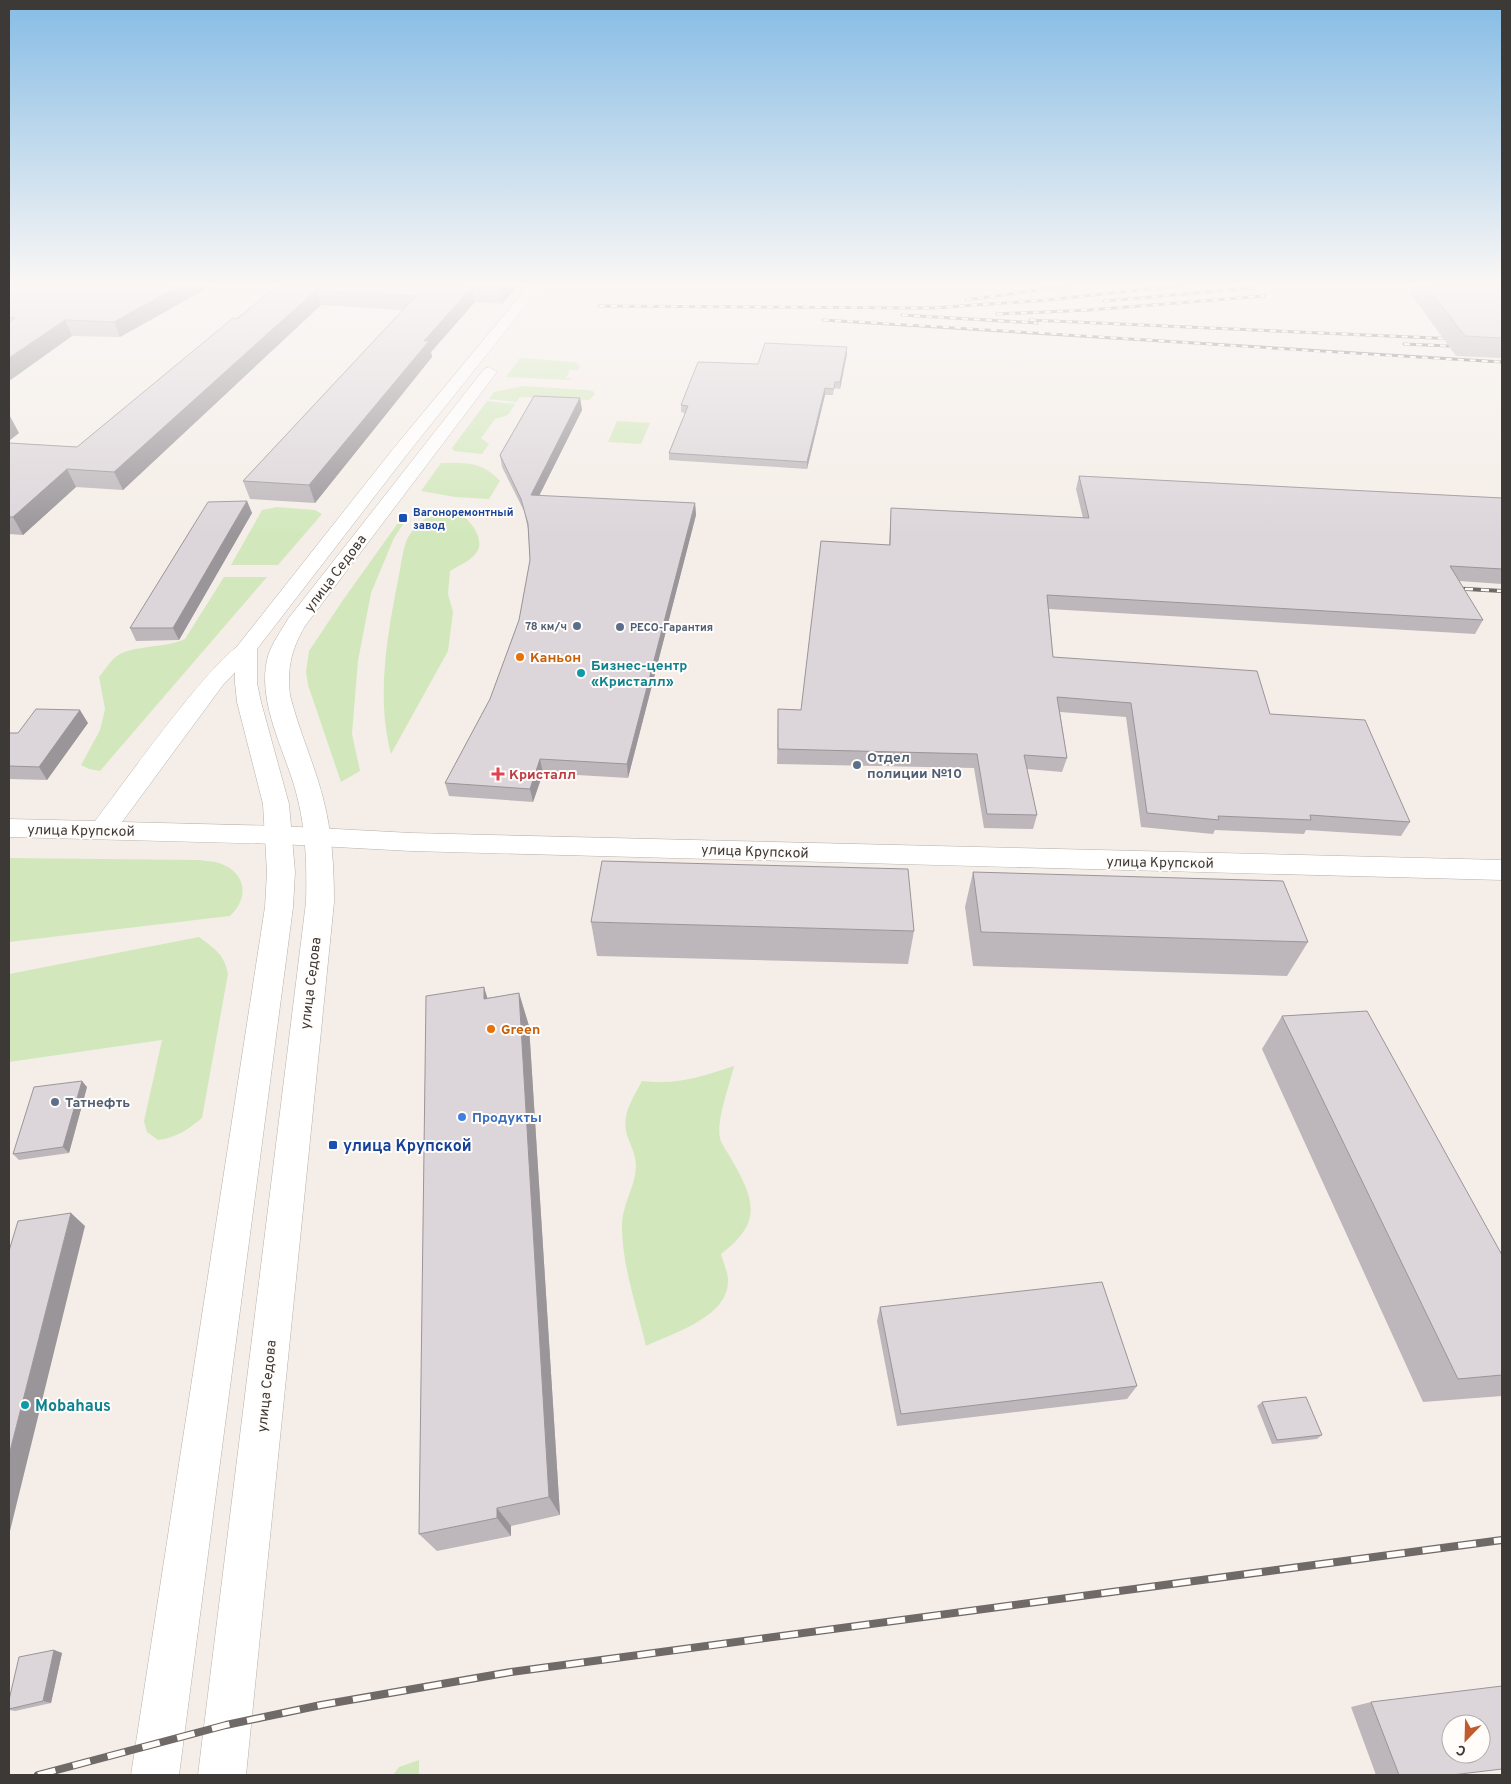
<svg xmlns="http://www.w3.org/2000/svg" width="1511" height="1784" viewBox="0 0 1511 1784" font-family="Overpass,sans-serif">
<style>
.green{fill:#d2e8bc}
.lines{fill:none;stroke-linecap:round;stroke-linejoin:round}
.minor-casing{stroke:#b7b0ab;stroke-width:1}
.secondary-casing{stroke:#b7b0ab;stroke-width:1}
.minor{fill:#fff;fill-rule:evenodd}
.secondary{fill:#fff;fill-rule:evenodd}
.rail-far2-casing{stroke:#6f6a67;stroke-width:3}
.rail-far1-casing{stroke:#6f6a67;stroke-width:4}
.rail-casing{stroke:#6f6a67;stroke-width:8}
.rail-far2{stroke:#fffcfa;stroke-width:2;stroke-dasharray:6;stroke-linecap:butt}
.rail-far1{stroke:#fffcfa;stroke-width:2.5;stroke-dasharray:8;stroke-linecap:butt}
.rail{stroke:#fffcfa;stroke-width:5.5;stroke-dasharray:18;stroke-linecap:butt}
.wall{fill:#bdb7bb}
.shaded-wall{fill:#9a9599}
.building{fill:#dcd5da;stroke:#9a9599;fill-rule:evenodd}
.transit-dot{fill:#1a4fb4;stroke:#fffcfa;stroke-width:2}
.service-dot{fill:#5c6f8a;stroke:#fffcfa;stroke-width:2}
.food-dot{fill:#e8710a;stroke:#fffcfa;stroke-width:2}
.culture-dot{fill:#0f9aa8;stroke:#fffcfa;stroke-width:2}
.health-dot{fill:#e0444e;stroke:#fffcfa;stroke-width:2}
.shop-dot{fill:#3f7fe0;stroke:#fffcfa;stroke-width:2}
.labels{text-anchor:middle;stroke-width:4;stroke-linejoin:round;paint-order:stroke}
.far-transit-label{font-size:11px;font-weight:bold;fill:#164399;stroke:#fffcfa;text-anchor:start}
.far-service-label{font-size:11px;font-weight:bold;fill:#4e5e75;stroke:#fffcfa;text-anchor:end}
.street-label{font-size:14px;fill:#3c3937;stroke:#fffcfa}
.food-label{font-size:14px;font-weight:bold;fill:#c56008;stroke:#fffcfa;text-anchor:start}
.culture-label{font-size:14px;font-weight:bold;fill:#0d838f;stroke:#fffcfa;text-anchor:start}
.service-label{font-size:14px;font-weight:bold;fill:#4e5e75;stroke:#fffcfa;text-anchor:start}
.health-label{font-size:14px;font-weight:bold;fill:#be3a42;stroke:#fffcfa;text-anchor:start}
.shop-label{font-size:14px;font-weight:bold;fill:#366cbe;stroke:#fffcfa;text-anchor:start}
.near-transit-label{font-size:16px;font-weight:bold;fill:#164399;stroke:#fffcfa;text-anchor:start}
.near-culture-label{font-size:16px;font-weight:bold;fill:#0d838f;stroke:#fffcfa;text-anchor:start}
</style>
<rect width="100%" height="100%" fill="#f5eee8"/>
<!-- green -->
<path class="green" d="M 520,358 L 575,362 L 580,366 L 578,370 L 570,370 L 566,378 L 573,378 L 569,380 L 506,377 Z
M 524,386 L 586,390 L 593,391 L 595,394 L 589,400 L 520,397 L 516,402 L 489,399 L 494,392 Z
M 487,401 L 515,404 L 508,415 L 495,419 L 481,438 L 489,444 L 482,454 L 454,451 L 452,448 Z
M 617,421 L 650,423 L 641,444 L 608,442 Z
M 441,463 C 466,463 482,461 500,481 L 489,499 L 455,497 L 421,491 Z
M 277,507 L 315,510 L 322,514 L 278,565 L 231,565 L 262,510 Z
M 441,511 C 446,511 452,510 457,512 C 469,518 484,537 478,550 C 473,560 460,565 450,571 L 448,594 L 453,612 L 448,651 L 391,754 C 376,698 387,636 398,580 C 401,567 402,552 407,539 C 414,526 427,515 441,511 Z
M 398,523 L 404,523 L 394,538 L 371,593 L 358,661 L 352,734 L 360,771 L 341,782 L 308,685 L 306,672 L 309,651 L 343,600 Z
M 224,577 L 267,577 L 100,771 L 89,769 L 81,765 L 100,730 L 105,709 L 99,677 C 104,671 110,661 117,656 C 132,645 167,648 185,639 Z
M 9,858 L 199,860 C 205,861 213,861 219,863 C 246,872 250,897 230,916 L 9,942 Z
M 199,937 C 214,948 225,955 228,974 L 202,1118 C 189,1129 176,1138 158,1140 L 147,1132 L 144,1121 L 162,1040 L 9,1062 L 9,974 Z
M 734,1066 C 730,1084 716,1121 720,1138 C 722,1146 729,1154 733,1162 C 756,1202 761,1224 721,1254 C 723,1262 728,1272 728,1280 C 729,1317 673,1333 646,1346 C 637,1307 621,1263 622,1223 C 623,1203 635,1187 636,1167 C 636,1156 632,1148 628,1138 C 620,1116 632,1100 642,1081 C 679,1085 700,1077 734,1066 Z
M 419,1760 L 419,1775 L 393,1775 L 399,1767 Z"/>
<g class="lines">
<defs>
<path id="minor" d="M 246,642 L 254,644 L 257,649 L 223,685 L 122,822 L 280,826 L 411,833 L 1502,860 L 1502,880 L 411,851 L 280,844 L 9,837 L 9,819 L 95,821 C 119,790 218,649 246,642 Z"/>
<path id="secondary" d="M 529,285 L 542,285 L 405,457 L 257,649 L 257,683 L 261,702 L 289,804 L 295,872 L 293,907 L 179,1775 L 131,1775 L 265,907 L 267,872 L 263,804 L 237,702 L 235,683 L 235,649 L 393,449 Z
M 489,367 L 497,372 L 305,626 C 291,650 287,668 290,695 C 299,731 314,763 323,798 C 332,832 334,867 334,902 L 246,1775 L 198,1775 L 306,902 C 307,868 306,833 298,800 C 288,755 255,703 268,656 C 272,643 281,631 288,619 L 484,369 Z"/>
</defs>
<!-- minor casing -->
<use href="#minor" class="minor-casing"/>
<!-- secondary casing -->
<use href="#secondary" class="secondary-casing"/>
<!-- minor -->
<use href="#minor" class="minor"/>
<!-- secondary -->
<use href="#secondary" class="secondary"/>
<defs>
<path id="rail-far2" d="M 966,300 L 1072,285
M 1104,301 L 1254,288
M 599,306 L 932,308 L 1047,300 L 1184,285
M 997,314 L 1089,310 L 1264,296
M 902,315 L 1037,323
M 823,320 C 1050,332 1276,350 1502,362
M 1030,320 L 1457,339
M 1404,344 L 1449,346"/>
<path id="rail-far1" d="M 1449,588 L 1502,591"/>
<path id="rail" d="M 38,1775 L 226,1725 L 321,1705 L 511,1672 L 1502,1540"/>
</defs>
<!-- rail-far2 casing -->
<use href="#rail-far2" class="rail-far2-casing"/>
<!-- rail-far1 casing -->
<use href="#rail-far1" class="rail-far1-casing"/>
<!-- rail casing -->
<use href="#rail" class="rail-casing"/>
<!-- rail-far2 -->
<use href="#rail-far2" class="rail-far2"/>
<!-- rail-far1 -->
<use href="#rail-far1" class="rail-far1"/>
<!-- rail -->
<use href="#rail" class="rail"/>
</g>
<!-- wall -->
<path class="wall" d="M 9,285 L 213,285 L 120,337 L 72,336 L 9,381 Z
M 278,285 L 518,285 L 502,304 L 475,302 L 431,352 L 432,357 L 315,503 L 250,499 L 243,481 L 402,310 L 321,305 L 123,490 L 76,487 L 23,535 L 9,534 L 9,443 L 77,447 Z
M 1413,285 L 1502,285 L 1502,358 L 1456,356 L 1410,293 Z
M 847,347 L 847,354 L 840,389 L 834,388 L 833,395 L 825,395 L 807,469 L 669,460 L 669,453 L 685,413 L 681,412 L 681,405 L 758,364 Z
M 580,398 L 582,410 L 539,496 L 695,503 L 696,515 L 628,778 L 543,773 L 533,802 L 449,796 L 445,783 L 490,699 L 519,620 L 530,560 L 528,529 L 524,511 L 502,467 L 500,455 Z
M 1079,476 L 1502,498 L 1502,584 L 1459,581 L 1483,620 L 1475,634 L 1049,609 L 1053,657 L 1270,714 L 1410,822 L 1401,836 L 1306,830 L 1304,834 L 1215,830 L 1213,834 L 1141,827 L 1126,717 L 1060,712 L 1067,758 L 1062,772 L 1027,769 L 1037,815 L 1033,829 L 984,828 L 974,768 L 777,764 L 778,709 L 801,710 L 889,545 L 891,508 L 1083,518 L 1076,489 Z
M 247,501 L 252,513 L 179,640 L 136,641 L 130,628 Z
M 88,723 L 47,780 L 9,779 L 9,733 L 18,733 Z
M 973,872 L 1308,942 L 1287,976 L 973,966 L 965,907 Z
M 591,922 L 914,931 L 908,964 L 597,956 Z
M 484,987 L 487,998 L 519,993 L 529,1026 L 560,1515 L 511,1526 L 511,1536 L 437,1551 L 419,1534 Z
M 1282,1016 L 1502,1255 L 1502,1396 L 1423,1402 L 1262,1049 Z
M 87,1087 L 69,1153 L 19,1160 L 13,1154 Z
M 880,1307 L 1137,1386 L 1127,1399 L 897,1426 L 877,1321 Z
M 1262,1402 L 1322,1435 L 1317,1439 L 1272,1444 L 1257,1406 Z
M 54,1650 L 62,1653 L 51,1703 L 15,1711 L 9,1710 L 9,1700 Z
M 1371,1702 L 1452,1775 L 1376,1775 L 1351,1707 Z"/>
<!-- shaded-wall -->
<path class="shaded-wall" d="M 180,285 L 213,285 L 120,337 L 114,322 Z
M 502,285 L 518,285 L 502,304 L 500,288 Z
M 472,287 L 475,302 L 431,352 L 432,357 L 315,503 L 309,485 L 424,341 Z
M 316,290 L 321,305 L 123,490 L 114,472 Z
M 65,320 L 72,336 L 9,381 L 9,358 Z
M 847,347 L 847,354 L 840,389 L 840,382 Z
M 825,388 L 825,395 L 807,469 L 807,462 Z
M 580,398 L 582,410 L 533,508 L 531,495 Z
M 10,416 L 19,433 L 9,441 L 9,417 Z
M 67,469 L 76,487 L 23,535 L 13,517 Z
M 247,501 L 252,513 L 179,640 L 173,628 Z
M 695,503 L 696,515 L 628,778 L 627,764 Z
M 80,710 L 88,723 L 47,780 L 39,767 Z
M 540,759 L 543,773 L 533,802 L 530,789 Z
M 484,987 L 494,1020 L 484,999 Z
M 519,993 L 529,1026 L 560,1515 L 549,1497 Z
M 82,1081 L 87,1087 L 69,1153 L 63,1147 Z
M 71,1213 L 85,1226 L 9,1535 L 9,1455 Z
M 497,1508 L 511,1526 L 511,1536 L 497,1518 Z
M 54,1650 L 62,1653 L 51,1703 L 43,1701 Z"/>
<!-- building -->
<path class="building" d="M 9,285 L 180,285 L 114,322 L 65,320 L 9,358 L 9,322 L 15,318 L 9,317 Z
M 278,285 L 502,285 L 500,288 L 472,287 L 424,341 L 429,341 L 309,485 L 243,481 L 416,296 L 316,290 L 114,472 L 67,469 L 13,517 L 9,517 L 9,443 L 77,447 L 233,318 L 237,319 Z
M 1426,285 L 1502,285 L 1502,338 L 1465,336 Z
M 765,343 L 847,347 L 840,382 L 835,382 L 834,389 L 825,388 L 807,462 L 669,453 L 688,406 L 681,405 L 698,362 L 758,364 Z
M 534,396 L 580,398 L 531,495 L 695,503 L 627,764 L 540,759 L 530,789 L 445,783 L 490,699 L 519,620 L 530,560 L 528,524 L 521,499 L 500,455 Z
M 1079,476 L 1502,498 L 1502,569 L 1450,566 L 1483,620 L 1047,595 L 1053,657 L 1257,671 L 1270,714 L 1365,720 L 1410,822 L 1310,815 L 1311,820 L 1218,816 L 1219,820 L 1147,813 L 1131,703 L 1057,697 L 1067,758 L 1024,755 L 1037,815 L 987,814 L 977,754 L 778,749 L 778,709 L 801,710 L 821,541 L 890,545 L 891,508 L 1089,518 Z
M 247,501 L 173,628 L 130,628 L 208,502 Z
M 36,709 L 80,710 L 39,767 L 9,766 L 9,733 L 18,733 Z
M 602,861 L 908,869 L 914,931 L 591,922 Z
M 973,872 L 1283,881 L 1308,942 L 981,932 Z
M 484,987 L 484,999 L 519,993 L 549,1497 L 497,1508 L 497,1518 L 419,1534 L 426,996 Z
M 1367,1011 L 1502,1255 L 1502,1375 L 1458,1379 L 1282,1016 Z
M 82,1081 L 63,1147 L 13,1154 L 34,1087 Z
M 71,1213 L 9,1455 L 9,1251 L 18,1221 Z
M 1102,1282 L 1137,1386 L 901,1414 L 880,1307 Z
M 1306,1397 L 1322,1435 L 1277,1440 L 1262,1402 Z
M 54,1650 L 43,1701 L 9,1709 L 9,1700 L 19,1657 Z
M 1502,1686 L 1502,1769 L 1452,1775 L 1399,1775 L 1371,1702 ZM 1451,1724 L 1481,1724 L 1481,1754 L 1451,1754 Z"/>
<!-- sky -->
<linearGradient id="sky" x2="0" y2="1"><stop stop-color="#86bce5"/><stop offset="0.53" stop-color="#faf7f5"/><stop offset="1" stop-color="#faf7f5" stop-opacity="0"/></linearGradient>
<rect width="1511" height="535" fill="url(#sky)"/>
<!-- markers -->
<g class="transit-dot">
<rect x="398" y="513" width="10" height="10" rx="2.5"/>
<rect x="328" y="1140" width="10" height="10" rx="2.5"/>
</g>
<g class="service-dot">
<circle cx="577" cy="626" r="5"/>
<circle cx="620" cy="627" r="5"/>
<circle cx="857" cy="765" r="5"/>
<circle cx="55" cy="1102" r="5"/>
</g>
<g class="food-dot">
<circle cx="520" cy="657" r="5"/>
<circle cx="491" cy="1029" r="5"/>
</g>
<g class="culture-dot">
<circle cx="581" cy="673" r="5"/>
<circle cx="25" cy="1405" r="5"/>
</g>
<path class="health-dot" d="M495.5 766.5h5v5h5v5h-5v5h-5v-5h-5v-5h5z"/>
<circle class="shop-dot" cx="462" cy="1117" r="5"/>
<g class="labels">
<!-- far-transit labels -->
<g class="far-transit-label">
<text x="413" y="516">Вагоноремонтный<tspan x="413" dy="13">завод</tspan></text>
</g>
<!-- far-service labels -->
<g class="far-service-label">
<text x="567" y="630">78 км/ч</text>
<text x="630" y="631" text-anchor="start">РЕСО-Гарантия</text>
</g>
<!-- street labels -->
<g class="street-label">
<text transform="translate(335 573) rotate(-53)" y="5">улица Седова</text>
<text transform="translate(81 830) rotate(1)" y="5">улица Крупской</text>
<text transform="translate(755 851) rotate(2)" y="5">улица Крупской</text>
<text transform="translate(1160 862) rotate(1)" y="5">улица Крупской</text>
<text transform="translate(310 983) rotate(-83)" y="5">улица Седова</text>
<text transform="translate(266 1386) rotate(-84)" y="5">улица Седова</text>
</g>
<!-- food labels -->
<g class="food-label">
<text x="530" y="662">Каньон</text>
<text x="501" y="1034">Green</text>
</g>
<!-- culture labels -->
<g class="culture-label">
<text x="591" y="670">Бизнес-центр<tspan x="591" dy="16">«Кристалл»</tspan></text>
</g>
<!-- service labels -->
<g class="service-label">
<text x="867" y="762">Отдел<tspan x="867" dy="16">полиции №10</tspan></text>
<text x="65" y="1107">Татнефть</text>
</g>
<!-- health labels -->
<g class="health-label">
<text x="509" y="779">Кристалл</text>
</g>
<!-- shop labels -->
<g class="shop-label">
<text x="472" y="1122">Продукты</text>
</g>
<!-- near-transit labels -->
<g class="near-transit-label">
<text x="343" y="1151">улица Крупской</text>
</g>
<!-- near-culture labels -->
<g class="near-culture-label">
<text x="35" y="1411">Mobahaus</text>
</g>
</g>
<!-- border -->
<rect width="1511" height="1784" fill="none" stroke="#3c3937" stroke-width="20"/>
<!-- north arrow -->
<g transform="translate(1466 1739) rotate(203)"><circle r="24" fill="#fffcfa" stroke="#b1aeac"/>
<path d="M0-4L9 19L0 12L-9 19Z" fill="#c15b2e"/>
<text y="-8" font-size="14" font-weight="bold" text-anchor="middle" fill="#3c3937">С</text>
</g>
</svg>
